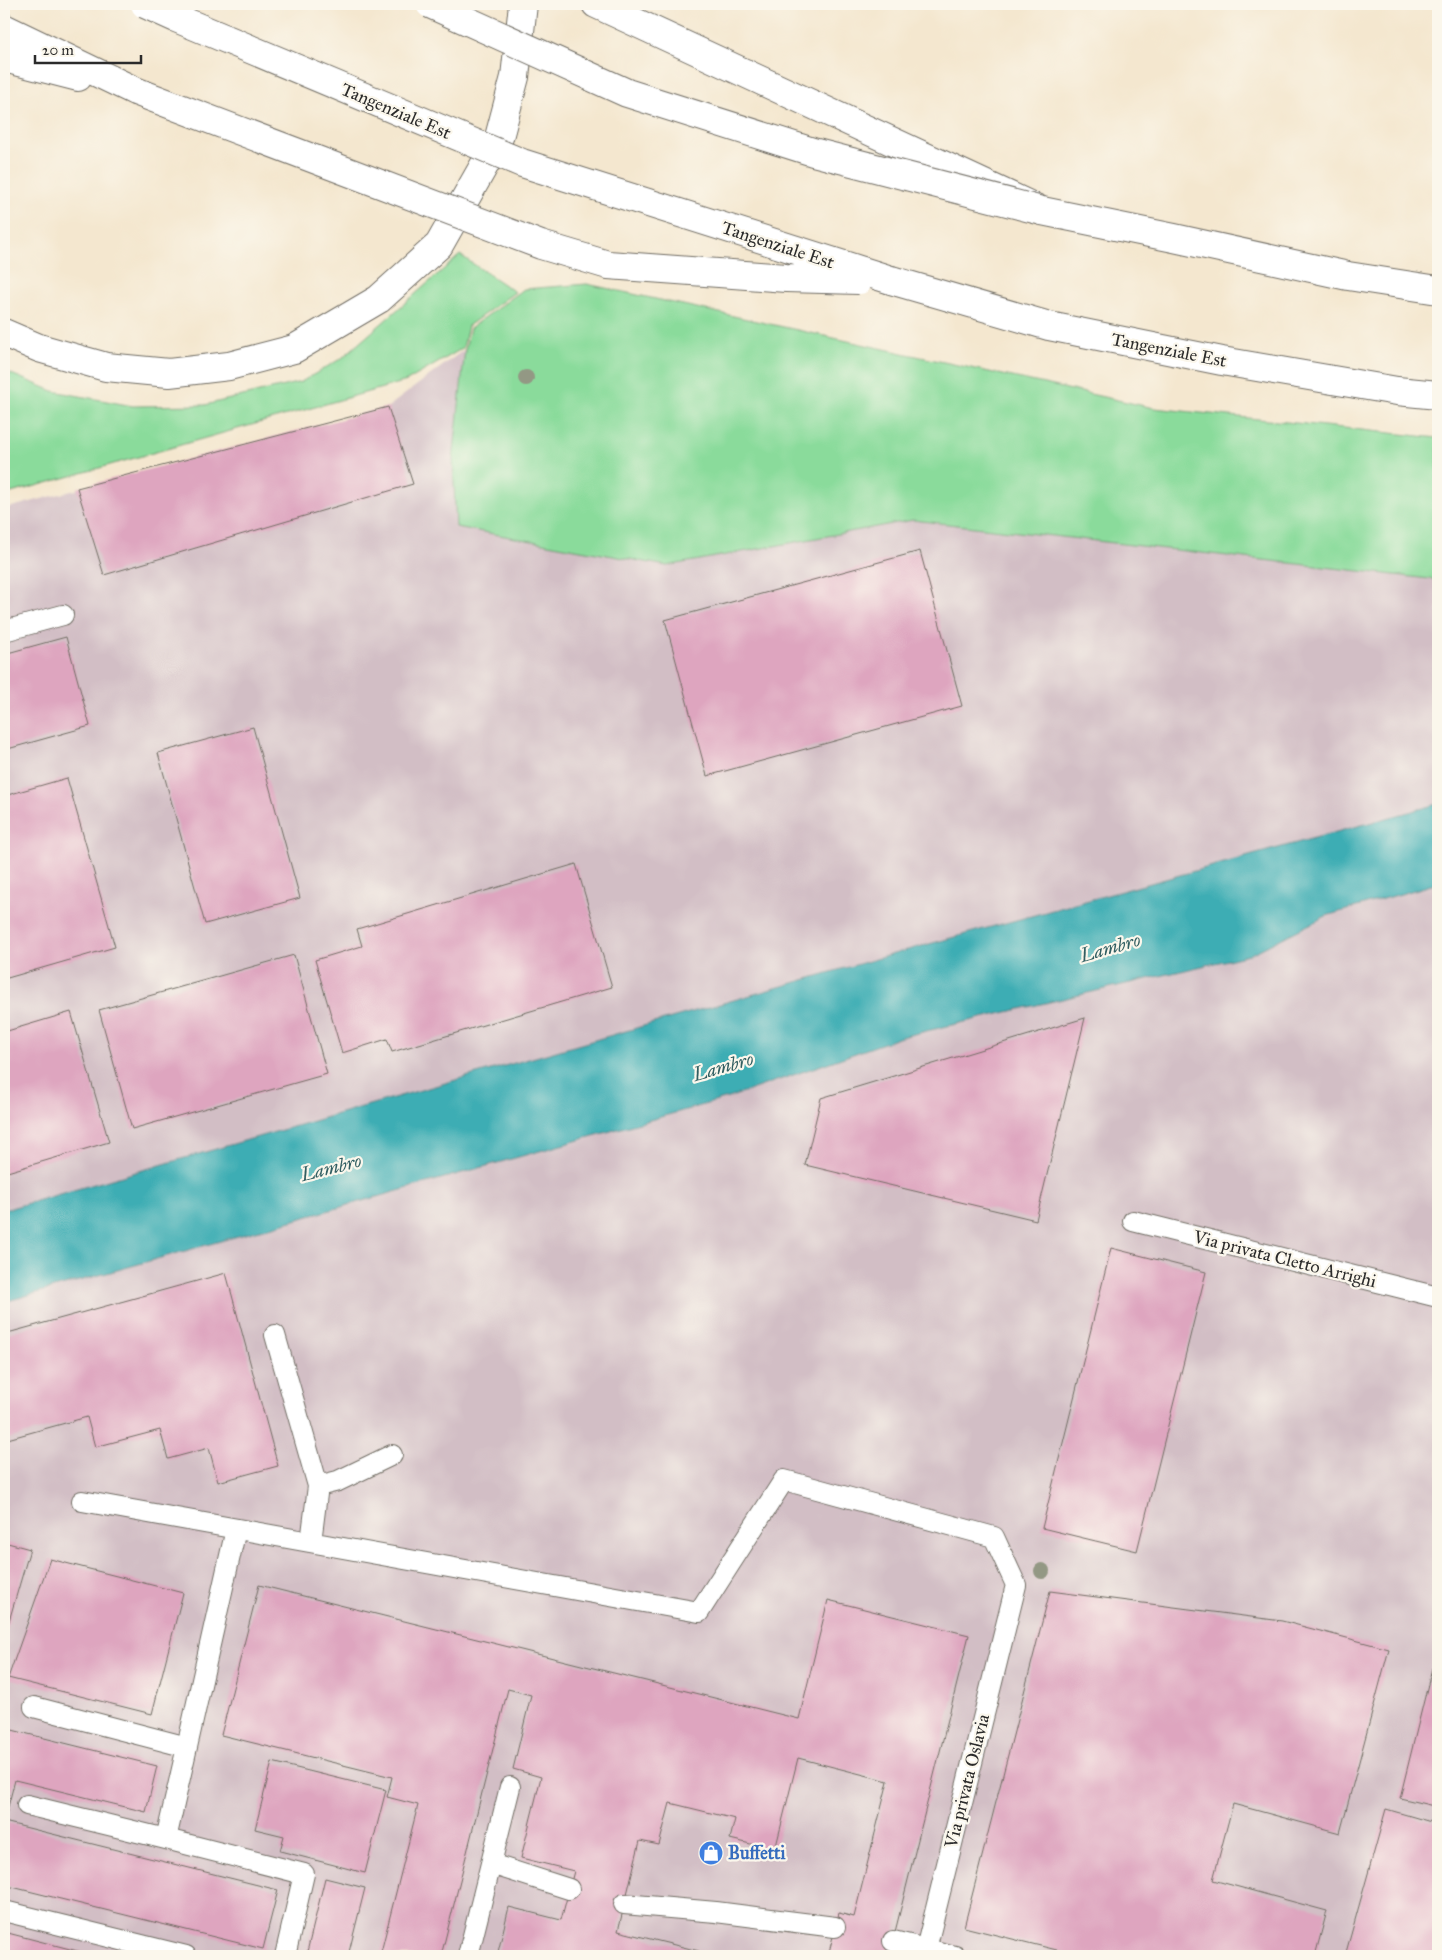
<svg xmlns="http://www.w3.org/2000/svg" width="1442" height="1960" viewBox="0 0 1442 1960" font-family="'IM FELL Great Primer',serif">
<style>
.industrial{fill:#d2bec5}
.green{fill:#8adb9b;stroke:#5a8363}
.water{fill:#3cadb4;stroke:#346c70}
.building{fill:#dea5bf}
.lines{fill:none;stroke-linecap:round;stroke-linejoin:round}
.lane-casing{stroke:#716d64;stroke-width:22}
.highway-casing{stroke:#716d64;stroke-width:30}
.lane{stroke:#fff;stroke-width:20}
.highway{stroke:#fff;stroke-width:28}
.highway-bridge-casing{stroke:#716d64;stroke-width:30;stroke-linecap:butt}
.highway-bridge{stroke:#fff;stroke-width:28}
.tree{fill:#939884}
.labels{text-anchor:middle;stroke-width:4.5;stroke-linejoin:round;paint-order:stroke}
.street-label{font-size:18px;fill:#2b2b2b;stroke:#fbf7ec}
.shop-label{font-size:18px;font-weight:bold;fill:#366cbe;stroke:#fbf7ec;text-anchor:start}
.water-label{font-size:19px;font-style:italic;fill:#325f62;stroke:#fbf7ec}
</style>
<rect width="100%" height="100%" fill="#fbf7ec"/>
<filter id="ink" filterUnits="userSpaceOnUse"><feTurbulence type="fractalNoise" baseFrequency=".02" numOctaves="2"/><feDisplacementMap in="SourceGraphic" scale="10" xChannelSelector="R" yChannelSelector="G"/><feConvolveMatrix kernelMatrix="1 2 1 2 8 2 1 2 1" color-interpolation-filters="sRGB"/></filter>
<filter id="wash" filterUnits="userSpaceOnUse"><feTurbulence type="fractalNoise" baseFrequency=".0096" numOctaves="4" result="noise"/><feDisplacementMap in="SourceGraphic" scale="20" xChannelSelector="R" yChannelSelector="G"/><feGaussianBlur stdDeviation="1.12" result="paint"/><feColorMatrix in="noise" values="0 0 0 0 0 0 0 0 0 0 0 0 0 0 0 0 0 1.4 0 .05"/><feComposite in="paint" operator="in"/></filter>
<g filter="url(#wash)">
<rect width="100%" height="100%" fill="#f4e7cf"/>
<!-- industrial -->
<path class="industrial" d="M 465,349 L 453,461 L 456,526 L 667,566 L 913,520 L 1438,580 L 1438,804 L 911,949 L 4,1210 L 4,509 L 388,407 Z
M 1438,883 L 1438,1956 L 4,1956 L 4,1302 L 728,1098 L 901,1037 L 1249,955 L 1326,916 Z"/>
<!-- green -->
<path class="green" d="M 460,255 L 515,292 L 468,326 L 463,348 L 407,381 L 4,495 L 4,371 L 53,391 L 133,406 L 205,405 L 301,382 L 342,358 Z
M 587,284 L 1154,408 L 1438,438 L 1438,580 L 913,520 L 667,566 L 456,527 L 453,461 L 465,349 L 470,328 L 524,289 Z"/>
<!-- water -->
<path class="water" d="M 1438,804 L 1438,883 L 1326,916 L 1249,955 L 901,1037 L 728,1098 L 4,1302 L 4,1210 L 911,949 Z"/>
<g id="blocks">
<!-- building -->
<path class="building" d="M 388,407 L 413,484 L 104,575 L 77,488 Z
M 920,551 L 962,706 L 707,776 L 665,620 Z
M 66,637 L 90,726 L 4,750 L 4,654 Z
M 253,727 L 300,898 L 205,924 L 158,753 Z
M 67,778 L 115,947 L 4,979 L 4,796 Z
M 576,864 L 612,987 L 392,1052 L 387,1039 L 342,1053 L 315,960 L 362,946 L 357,929 Z
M 294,955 L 327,1074 L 132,1129 L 99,1010 Z
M 71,1012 L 109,1142 L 4,1173 L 4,1032 Z
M 1085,1018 L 1036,1220 L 805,1165 L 821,1098 Z
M 1111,1248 L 1206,1272 L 1137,1551 L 1042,1528 Z
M 226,1273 L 278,1466 L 218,1482 L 209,1448 L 168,1459 L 160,1430 L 95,1447 L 87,1417 L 4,1440 L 4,1334 Z
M 4,1542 L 30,1549 L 4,1638 Z
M 50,1559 L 183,1593 L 152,1714 L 8,1678 Z
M 259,1585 L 799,1719 L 828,1600 L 969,1635 L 889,1956 L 828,1956 L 839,1913 L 854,1917 L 888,1781 L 798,1758 L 775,1850 L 730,1839 L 735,1819 L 670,1803 L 659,1845 L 640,1841 L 618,1931 L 699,1951 L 697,1956 L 497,1956 L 509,1907 L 561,1920 L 574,1871 L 521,1858 L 541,1777 L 513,1769 L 531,1695 L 508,1689 L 441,1956 L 380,1956 L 418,1805 L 387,1797 L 392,1777 L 221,1735 Z
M 1050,1591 L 1282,1621 L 1389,1649 L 1340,1833 L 1233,1804 L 1213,1880 L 1327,1911 L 1315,1956 L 1081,1956 L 964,1927 Z
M 1432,1668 L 1438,1670 L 1438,1807 L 1400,1798 Z
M 4,1728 L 157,1766 L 146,1812 L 15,1780 L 4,1822 L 278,1890 L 263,1949 L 4,1885 Z
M 272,1762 L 386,1790 L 365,1873 L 280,1851 L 284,1836 L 255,1829 Z
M 1386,1809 L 1438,1824 L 1438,1956 L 1345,1956 Z
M 325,1878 L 365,1888 L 348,1956 L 306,1956 Z
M 4,1932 L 97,1956 L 4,1956 Z"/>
</g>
</g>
<g filter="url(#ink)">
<use href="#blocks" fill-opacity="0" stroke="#716d64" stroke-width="1"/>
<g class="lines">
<defs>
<path id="lane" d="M 4,631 L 63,615
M 1133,1221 L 1438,1297
M 275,1335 L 318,1486 L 311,1542
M 318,1486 L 338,1481 L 392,1455
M 82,1501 L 699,1612 L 784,1480 L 994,1537 L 1016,1585 L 926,1949
M 187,1747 L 236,1529
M 27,1805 L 166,1839 L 187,1747 L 34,1707
M 166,1839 L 304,1874 L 285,1956
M 491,1864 L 569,1889
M 624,1904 L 716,1912 L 835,1927
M 4,1911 L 186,1956
M 893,1941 L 955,1956
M 468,1956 L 510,1787"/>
<path id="highway" d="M 596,4 L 1042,211 L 1174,238 L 1348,276 L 1438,290
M 4,28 L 135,91
M 4,58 L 78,77
M 891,280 L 1049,326 L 1222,361 L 1397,391 L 1438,395
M 4,333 L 39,348 L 106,367 L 169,373 L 229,366 L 294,349 L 379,299 L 439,245 L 498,141 L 515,77 L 523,4"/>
</defs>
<!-- lane casing -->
<use href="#lane" class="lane-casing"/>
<!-- highway casing -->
<use href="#highway" class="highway-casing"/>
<!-- lane -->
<use href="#lane" class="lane"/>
<!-- highway -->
<use href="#highway" class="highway"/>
<defs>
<path id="highway-bridge" d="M 145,4 L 176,18 L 522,163 L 891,280
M 430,4 L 627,93 L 813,152 L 1042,211
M 135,91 L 541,245 L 608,265 L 786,278 L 859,280"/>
</defs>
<!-- highway-bridge casing -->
<use href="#highway-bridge" class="highway-bridge-casing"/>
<!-- highway-bridge -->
<use href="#highway-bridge" class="highway-bridge"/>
</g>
<!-- trees -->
<g class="tree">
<circle cx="526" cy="378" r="8"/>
<circle cx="1042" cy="1571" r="8"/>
</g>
</g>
<!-- icons -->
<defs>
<symbol id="shop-disc" viewBox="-11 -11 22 22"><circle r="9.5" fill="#3f7fe0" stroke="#fbf7ec"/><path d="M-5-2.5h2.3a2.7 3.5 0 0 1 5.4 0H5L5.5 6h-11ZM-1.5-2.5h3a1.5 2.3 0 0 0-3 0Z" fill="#fff"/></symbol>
</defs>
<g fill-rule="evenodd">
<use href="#shop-disc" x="697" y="1839" width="28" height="28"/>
</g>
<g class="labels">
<!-- street labels -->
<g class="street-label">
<text transform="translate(396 111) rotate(23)" y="6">Tangenziale Est</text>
<text transform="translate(778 245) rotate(18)" y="6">Tangenziale Est</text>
<text transform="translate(1169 350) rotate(11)" y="6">Tangenziale Est</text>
<text transform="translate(1285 1259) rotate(14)" y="6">Via privata Cletto Arrighi</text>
<text transform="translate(967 1781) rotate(-76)" y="6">Via privata Oslavia</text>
</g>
<!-- shop labels -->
<g class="shop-label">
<text x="728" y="1859">Buffetti</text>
</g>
<!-- water labels -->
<g class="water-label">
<text transform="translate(1110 947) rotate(-16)" y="7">Lambro</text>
<text transform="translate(723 1066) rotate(-16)" y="7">Lambro</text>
<text transform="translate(331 1167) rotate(-14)" y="7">Lambro</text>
</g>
</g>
<!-- margin -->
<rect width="1442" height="1960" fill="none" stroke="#fbf7ec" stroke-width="20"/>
<!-- scale -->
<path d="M35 55v8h106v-8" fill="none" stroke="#2b2b2b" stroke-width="2.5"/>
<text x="42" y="55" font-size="15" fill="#2b2b2b" stroke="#fbf7ec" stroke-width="4" paint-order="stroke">20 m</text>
</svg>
